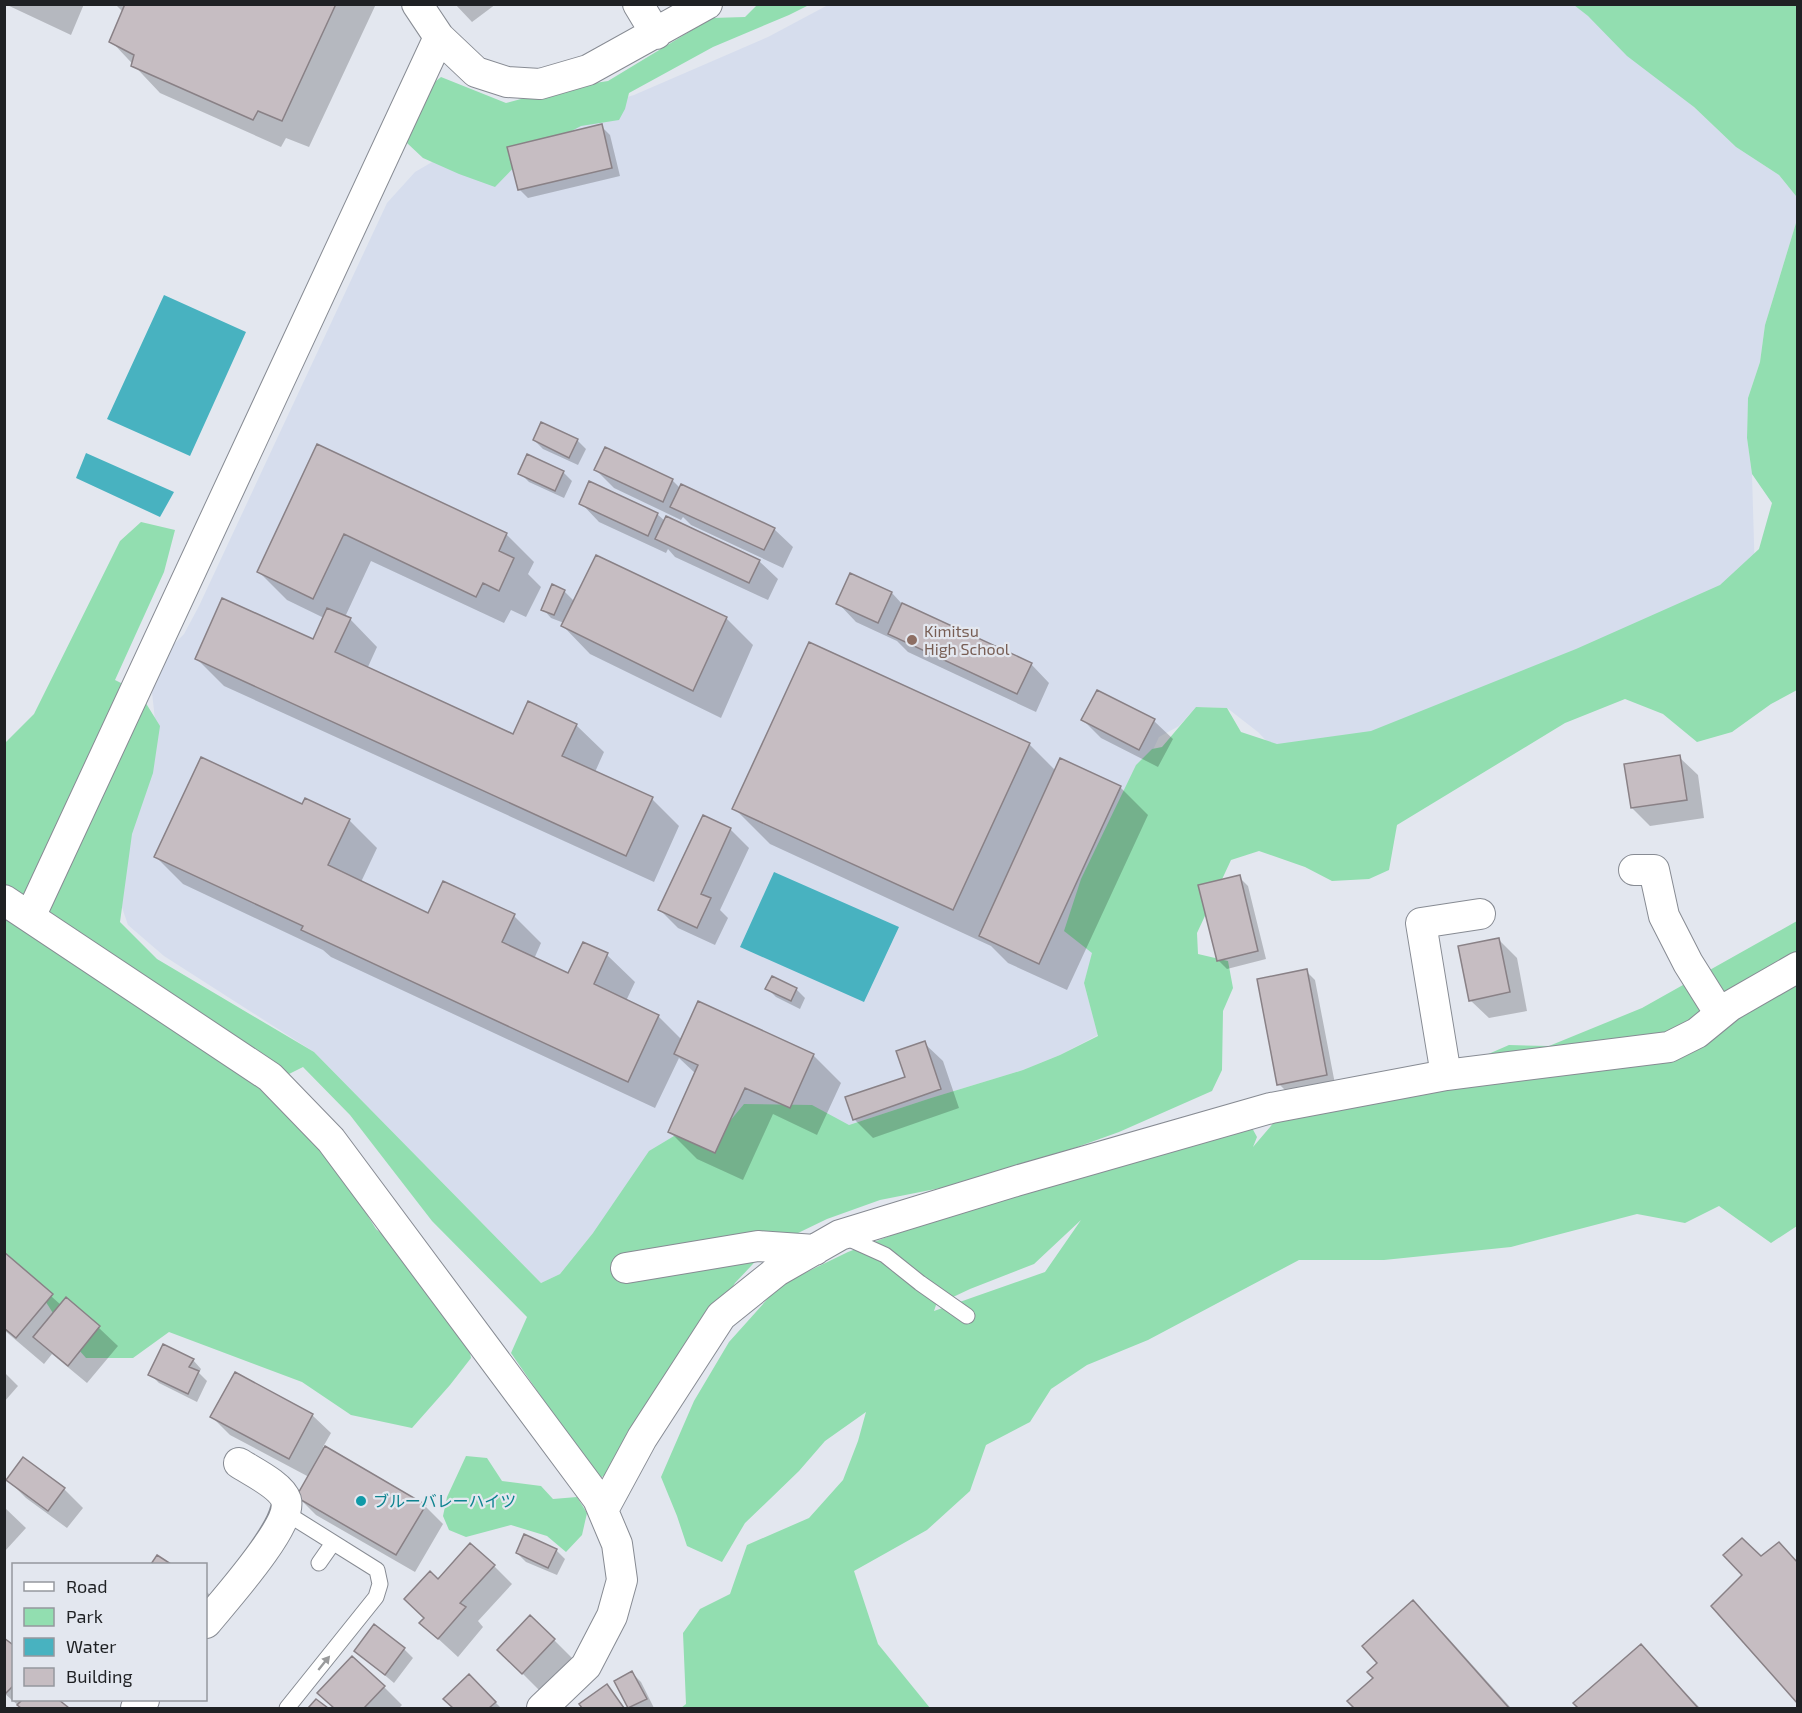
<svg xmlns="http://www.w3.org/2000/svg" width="1802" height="1713" viewBox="0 0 1802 1713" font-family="'Exo 2','Noto Sans JP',sans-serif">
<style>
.built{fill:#d6dded}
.green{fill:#92deb0;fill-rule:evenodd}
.water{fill:#48b2c0}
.shadow{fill:#0003}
.building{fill:#c6bdc2;stroke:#898186;stroke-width:1.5}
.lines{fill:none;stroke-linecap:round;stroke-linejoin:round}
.service-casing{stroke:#878b93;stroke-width:17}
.minor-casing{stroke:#878b93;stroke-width:32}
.service{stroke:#fff;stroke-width:15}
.minor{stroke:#fff;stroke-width:30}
.oneway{fill:#9a9b9c}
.education-dot{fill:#8d6e63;stroke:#e3e7ef;stroke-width:2}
.culture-dot{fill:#0f9aa8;stroke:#e3e7ef;stroke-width:2}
.labels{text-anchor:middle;stroke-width:4.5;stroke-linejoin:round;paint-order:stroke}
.education-label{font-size:16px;fill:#785e54;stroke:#e3e7ef;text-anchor:start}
.culture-label{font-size:16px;fill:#0d838f;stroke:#e3e7ef;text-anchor:start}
</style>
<rect width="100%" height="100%" fill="#e3e7ef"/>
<!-- built -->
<path class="built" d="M 1574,4 L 1694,107 L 1736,147 L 1779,175 L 1796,196 L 1796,223 L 1765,325 L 1760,362 L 1748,398 L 1747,438 L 1752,474 L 1755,578 L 1479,718 L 1276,751 L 1258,732 L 1227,708 L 1196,707 L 1179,726 L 1159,737 L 1095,875 L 1093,953 L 1084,983 L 1098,1035 L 1060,1055 L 1023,1070 L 931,1098 L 849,1125 L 593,1233 L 560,1274 L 541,1283 L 314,1052 L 164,956 L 128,925 L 113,881 L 157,739 L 152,692 L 172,646 L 184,634 L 199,606 L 387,203 L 415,172 L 451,151 L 634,95 L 768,37 L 828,5 Z"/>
<!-- green -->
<path class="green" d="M 757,5 L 809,5 L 789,15 L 713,47 L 629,93 L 625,109 L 619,120 L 581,126 L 526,155 L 495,187 L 459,174 L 423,158 L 407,143 L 408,121 L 421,93 L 441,77 L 506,103 L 562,88 L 608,81 L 712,18 L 745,17 Z
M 1574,5 L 1797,5 L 1797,690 L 1771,704 L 1732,732 L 1697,742 L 1663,714 L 1625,699 L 1565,723 L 1397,825 L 1389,870 L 1369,879 L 1332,881 L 1305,867 L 1259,851 L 1231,860 L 1197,933 L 1198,954 L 1228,961 L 1233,988 L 1223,1011 L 1222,1070 L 1212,1091 L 1119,1132 L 991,1178 L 880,1200 L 827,1219 L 769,1247 L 735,1283 L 616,1469 L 598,1479 L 511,1353 L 527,1317 L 432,1221 L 350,1115 L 303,1067 L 281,1078 L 376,1229 L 430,1274 L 466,1331 L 471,1358 L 450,1385 L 412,1428 L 351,1415 L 302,1382 L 169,1332 L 133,1358 L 86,1358 L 70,1340 L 44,1299 L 5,1263 L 4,744 L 34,714 L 120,541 L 141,522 L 175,530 L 164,572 L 115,680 L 139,692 L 160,726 L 153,773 L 132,834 L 120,922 L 157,959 L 314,1052 L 541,1283 L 560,1274 L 593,1233 L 649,1151 L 674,1136 L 711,1144 L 744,1104 L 812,1105 L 849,1125 L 931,1098 L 1023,1070 L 1060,1055 L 1098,1036 L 1084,983 L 1092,953 L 1064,931 L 1081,879 L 1136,765 L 1152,749 L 1162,747 L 1196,707 L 1227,708 L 1241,732 L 1277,744 L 1371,731 L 1576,649 L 1720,585 L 1759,549 L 1772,503 L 1752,474 L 1747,438 L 1748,398 L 1760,362 L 1765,325 L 1796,223 L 1796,196 L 1779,175 L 1736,147 L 1694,107 L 1627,56 L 1588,16 Z
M 1797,921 L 1797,1226 L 1771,1243 L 1719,1206 L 1685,1223 L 1637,1214 L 1511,1247 L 1384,1260 L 1299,1260 L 1148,1340 L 1087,1365 L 1051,1389 L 1030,1422 L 986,1445 L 970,1491 L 927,1530 L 854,1571 L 878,1644 L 930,1708 L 681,1708 L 686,1704 L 683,1633 L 700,1609 L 730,1594 L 747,1545 L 809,1518 L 843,1480 L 858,1441 L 866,1412 L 825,1441 L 799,1471 L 745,1523 L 722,1562 L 687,1546 L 677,1516 L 661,1477 L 694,1401 L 729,1342 L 780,1285 L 848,1252 L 913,1227 L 1251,1126 L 1257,1137 L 1253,1147 L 1305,1086 L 1406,1090 L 1509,1045 L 1549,1046 L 1642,1008 ZM 1081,1220 L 1045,1272 L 934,1311 L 936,1305 L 970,1289 L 1034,1264 Z
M 466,1456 L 487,1458 L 502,1481 L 541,1486 L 553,1499 L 577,1497 L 587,1513 L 582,1535 L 566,1552 L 547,1536 L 511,1525 L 466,1537 L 449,1530 L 443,1516 L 447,1497 Z"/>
<!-- water -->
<path class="water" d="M 164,295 L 246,332 L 190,456 L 107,419 Z
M 86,453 L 174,492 L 160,517 L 76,478 Z
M 774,872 L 899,927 L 864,1002 L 740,947 Z"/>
<!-- shadow -->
<path class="shadow" d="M 5,4 L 84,4 L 71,35 Z
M 115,4 L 376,4 L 309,147 L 286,138 L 281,147 L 160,93 L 111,41 L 123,12 Z
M 455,4 L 496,4 L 472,22 Z
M 601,126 L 610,135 L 620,176 L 528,198 L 519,189 Z
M 534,440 L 577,440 L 586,449 L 578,465 L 543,449 Z
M 318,446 L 506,534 L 534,562 L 528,574 L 541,587 L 526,617 L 511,610 L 504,623 L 371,561 L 345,617 L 350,619 L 377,647 L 367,669 L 514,736 L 576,725 L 604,752 L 595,772 L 652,799 L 679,826 L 654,882 L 224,686 L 196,658 L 313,641 L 324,618 L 287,600 L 259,572 Z
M 605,449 L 673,481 L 681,489 L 774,529 L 793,547 L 783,568 L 691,525 L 683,517 L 681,520 L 614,488 L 596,470 Z
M 563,472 L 572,481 L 564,498 L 529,482 L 520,473 Z
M 581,503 L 657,514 L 665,521 L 759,561 L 778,579 L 768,600 L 675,557 L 668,549 L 666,553 L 599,522 Z
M 851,575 L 892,593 L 903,605 L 1031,664 L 1049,683 L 1036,712 L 908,652 L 897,641 L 856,622 L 838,603 Z
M 564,591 L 575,602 L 726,618 L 753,645 L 721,718 L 590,654 L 563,626 L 564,623 L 551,618 L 543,609 Z
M 1098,692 L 1154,721 L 1173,739 L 1158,767 L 1101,738 L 1083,720 Z
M 1029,744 L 1056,771 L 1120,787 L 1148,815 L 1067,990 L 1008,963 L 991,946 L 770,844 L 734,808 Z
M 1679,757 L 1698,775 L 1704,818 L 1650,826 L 1632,808 Z
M 302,806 L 349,820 L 377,848 L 361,882 L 429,915 L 514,916 L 541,943 L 534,959 L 569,975 L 607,955 L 635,982 L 626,1001 L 658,1016 L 682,1040 L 813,1055 L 841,1083 L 817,1135 L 773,1114 L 743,1180 L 697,1159 L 669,1131 L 696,1074 L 679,1058 L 655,1108 L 331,957 L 323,950 L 183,884 L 156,857 Z
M 703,817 L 730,829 L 749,848 L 720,910 L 728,918 L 715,945 L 678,928 L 660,910 Z
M 1239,877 L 1248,886 L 1266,959 L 1227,969 L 1218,960 Z
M 1498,939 L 1517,958 L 1527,1011 L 1489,1018 L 1470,1000 Z
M 1306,971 L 1315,980 L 1335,1084 L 1288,1093 L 1279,1084 Z
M 772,978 L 797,990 L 805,998 L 800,1009 L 776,997 L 767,988 Z
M 924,1043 L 943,1061 L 959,1108 L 873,1138 L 854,1119 L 907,1078 Z
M 4,1254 L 61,1305 L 66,1299 L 99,1328 L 118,1346 L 87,1383 L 52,1354 L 44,1364 L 4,1330 Z
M 193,1360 L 201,1369 L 199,1373 L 207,1381 L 197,1402 L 159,1383 L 150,1374 Z
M 4,1372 L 18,1386 L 4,1402 Z
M 235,1374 L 312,1415 L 331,1433 L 323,1447 L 425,1506 L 443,1524 L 415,1572 L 316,1515 L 298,1497 L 309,1477 L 230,1435 L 212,1417 Z
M 23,1459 L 64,1489 L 83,1508 L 67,1528 L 26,1498 L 8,1480 Z
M 4,1507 L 26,1528 L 5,1551 L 4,1551 Z
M 556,1550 L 565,1559 L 557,1575 L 526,1562 L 517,1553 Z
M 494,1566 L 512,1584 L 478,1621 L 483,1627 L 458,1657 L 421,1623 L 426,1618 L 438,1581 Z
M 206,1591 L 220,1605 L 206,1627 Z
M 1413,1602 L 1449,1639 L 1511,1708 L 1356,1708 L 1349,1701 L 1375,1678 L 1379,1663 Z
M 4,1640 L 12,1646 L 14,1644 L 14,1700 L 57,1700 L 67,1708 L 21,1708 L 4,1693 Z
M 554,1640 L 572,1658 L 541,1692 L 499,1650 Z
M 1641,1646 L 1700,1708 L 1580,1708 L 1575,1703 Z
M 404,1649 L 413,1658 L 394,1683 L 356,1651 Z
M 632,1673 L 641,1682 L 654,1708 L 630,1708 L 616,1681 Z
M 469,1676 L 501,1708 L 455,1708 L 445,1699 Z
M 607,1686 L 625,1708 L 584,1708 L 581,1704 Z
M 384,1687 L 402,1705 L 399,1708 L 335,1708 L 320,1693 Z"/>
<!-- building -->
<path class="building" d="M 336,4 L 282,121 L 258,111 L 253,120 L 131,66 L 134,55 L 109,42 L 125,4 Z
M 602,124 L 612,168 L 518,190 L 507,147 Z
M 541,422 L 578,439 L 569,458 L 533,440 Z
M 317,444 L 507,533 L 499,551 L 514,558 L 499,591 L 483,583 L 476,597 L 344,534 L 313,599 L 257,572 Z
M 605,447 L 673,479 L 663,502 L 594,470 Z
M 527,454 L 564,471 L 555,491 L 518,474 Z
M 589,481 L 658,513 L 648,536 L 579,504 Z
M 681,484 L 775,528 L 764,550 L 670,507 Z
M 666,516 L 760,560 L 749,583 L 655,539 Z
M 596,555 L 727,617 L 693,691 L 561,626 Z
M 850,573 L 892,592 L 878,623 L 836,604 Z
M 552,584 L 565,590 L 554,615 L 541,610 Z
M 222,598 L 313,639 L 327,608 L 351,618 L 335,652 L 513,734 L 528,701 L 577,724 L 562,756 L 653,797 L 626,856 L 195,659 Z
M 902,603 L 1032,663 L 1017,694 L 888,634 Z
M 809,642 L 1030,743 L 953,910 L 732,809 Z
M 1097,690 L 1155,719 L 1139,750 L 1081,720 Z
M 1680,755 L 1687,800 L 1631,808 L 1624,764 Z
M 201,757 L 302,804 L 305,798 L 350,819 L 328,865 L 428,913 L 443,881 L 515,914 L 502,942 L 568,973 L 583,942 L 608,953 L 594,984 L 659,1015 L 628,1082 L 301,930 L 303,926 L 154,857 Z
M 1060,758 L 1121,786 L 1039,964 L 979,936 Z
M 703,815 L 731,828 L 701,894 L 711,898 L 697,928 L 658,910 Z
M 1240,875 L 1258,951 L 1217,961 L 1198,885 Z
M 1499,938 L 1510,992 L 1469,1001 L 1458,946 Z
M 1307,969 L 1327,1075 L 1277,1085 L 1257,979 Z
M 772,976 L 797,988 L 791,1001 L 765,989 Z
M 698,1001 L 814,1054 L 790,1108 L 745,1088 L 715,1153 L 668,1132 L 698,1065 L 674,1054 Z
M 925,1041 L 941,1089 L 853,1120 L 845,1097 L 905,1077 L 896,1051 Z
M 4,1252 L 53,1294 L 16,1338 L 4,1328 Z
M 66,1297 L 100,1326 L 68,1366 L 33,1337 Z
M 163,1344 L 194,1359 L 189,1367 L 199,1371 L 188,1394 L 148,1375 Z
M 235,1372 L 313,1414 L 289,1459 L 210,1417 Z
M 325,1446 L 426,1505 L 396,1555 L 296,1497 Z
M 23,1457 L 65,1488 L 48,1511 L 6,1480 Z
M 524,1534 L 557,1549 L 548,1568 L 516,1553 Z
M 1742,1538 L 1761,1556 L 1779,1542 L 1798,1563 L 1798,1704 L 1711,1606 L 1742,1575 L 1723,1555 Z
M 470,1543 L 495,1565 L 460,1603 L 466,1607 L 438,1639 L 419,1623 L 424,1618 L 404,1599 L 430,1571 L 438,1579 Z
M 157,1555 L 171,1564 L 151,1564 Z
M 1413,1600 L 1509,1708 L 1354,1708 L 1347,1701 L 1373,1678 L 1367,1672 L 1377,1663 L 1362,1646 Z
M 530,1615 L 555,1639 L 522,1674 L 497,1650 Z
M 374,1624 L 405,1648 L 385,1675 L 354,1651 Z
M 4,1638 L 12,1644 L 14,1642 L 14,1685 L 5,1694 Z
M 1641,1644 L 1698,1708 L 1578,1708 L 1573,1703 Z
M 352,1656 L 385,1686 L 364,1708 L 334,1708 L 317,1693 Z
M 632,1671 L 647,1699 L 628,1708 L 614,1681 Z
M 469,1674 L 496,1702 L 489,1708 L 453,1708 L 443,1699 Z
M 607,1684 L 624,1708 L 582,1708 L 579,1704 Z
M 316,1699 L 328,1708 L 308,1708 Z
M 22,1700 L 59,1700 L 69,1708 L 21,1708 L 17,1705 Z"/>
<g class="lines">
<defs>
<path id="service" d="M 845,1237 L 885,1255 L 920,1283 L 967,1316
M 286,1513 L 377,1570 L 380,1584 L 376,1597 L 287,1708
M 319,1563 L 333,1543"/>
<path id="minor" d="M 417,4 L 439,37 L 476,72 L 507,82 L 540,84 L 588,70 L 707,4
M 638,4 L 656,34
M 1634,870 L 1654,870 L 1664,916 L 1688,963 L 1720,1014
M 4,900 L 270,1077 L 331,1140 L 598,1499 L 617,1544 L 622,1580 L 612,1616 L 586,1666 L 542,1708
M 30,917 L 439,37
M 1446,1075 L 1421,923 L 1480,914
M 626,1268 L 758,1246 L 815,1250
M 603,1510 L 642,1438 L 721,1316 L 777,1271 L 840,1235 L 1016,1181 L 1271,1108 L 1446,1075 L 1669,1047 L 1697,1033 L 1730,1006 L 1798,967
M 206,1623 C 222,1603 293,1525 286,1500 C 281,1485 251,1471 239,1463
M 136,1708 L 144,1700"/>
</defs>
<!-- service casing -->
<use href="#service" class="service-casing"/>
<!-- minor casing -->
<use href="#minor" class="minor-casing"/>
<!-- service -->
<use href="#service" class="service"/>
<!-- minor -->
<use href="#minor" class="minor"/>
</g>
<!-- one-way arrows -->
<defs><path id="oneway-solid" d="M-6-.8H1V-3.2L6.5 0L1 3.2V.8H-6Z" transform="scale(1.5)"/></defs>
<use class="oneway" href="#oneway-solid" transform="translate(324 1663) rotate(-51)"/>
<!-- markers -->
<circle class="education-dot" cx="912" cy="640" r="6"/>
<circle class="culture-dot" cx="361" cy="1501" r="6"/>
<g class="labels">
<!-- education labels -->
<g class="education-label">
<text x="924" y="637">Kimitsu<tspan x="924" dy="18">High School</tspan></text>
</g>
<!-- culture labels -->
<g class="culture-label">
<text x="373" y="1507">ブルーバレーハイツ</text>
</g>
</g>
<!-- border -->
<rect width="1802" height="1713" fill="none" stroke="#1f2124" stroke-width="12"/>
<!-- legend -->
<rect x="12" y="1563" width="195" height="138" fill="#e3e7ef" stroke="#95989e" stroke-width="1.5"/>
<rect x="24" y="1582" width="30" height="9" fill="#ffffff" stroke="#95989e" stroke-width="1.5"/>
<text x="66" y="1593" font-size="18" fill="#1f2124">Road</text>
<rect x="24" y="1608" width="30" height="18" fill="#92deb0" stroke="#95989e" stroke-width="1.5"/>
<text x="66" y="1623" font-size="18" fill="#1f2124">Park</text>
<rect x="24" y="1638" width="30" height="18" fill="#48b2c0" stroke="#95989e" stroke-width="1.5"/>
<text x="66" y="1653" font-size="18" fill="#1f2124">Water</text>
<rect x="24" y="1668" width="30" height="18" fill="#c6bdc2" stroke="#95989e" stroke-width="1.5"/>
<text x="66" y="1683" font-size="18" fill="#1f2124">Building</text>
</svg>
